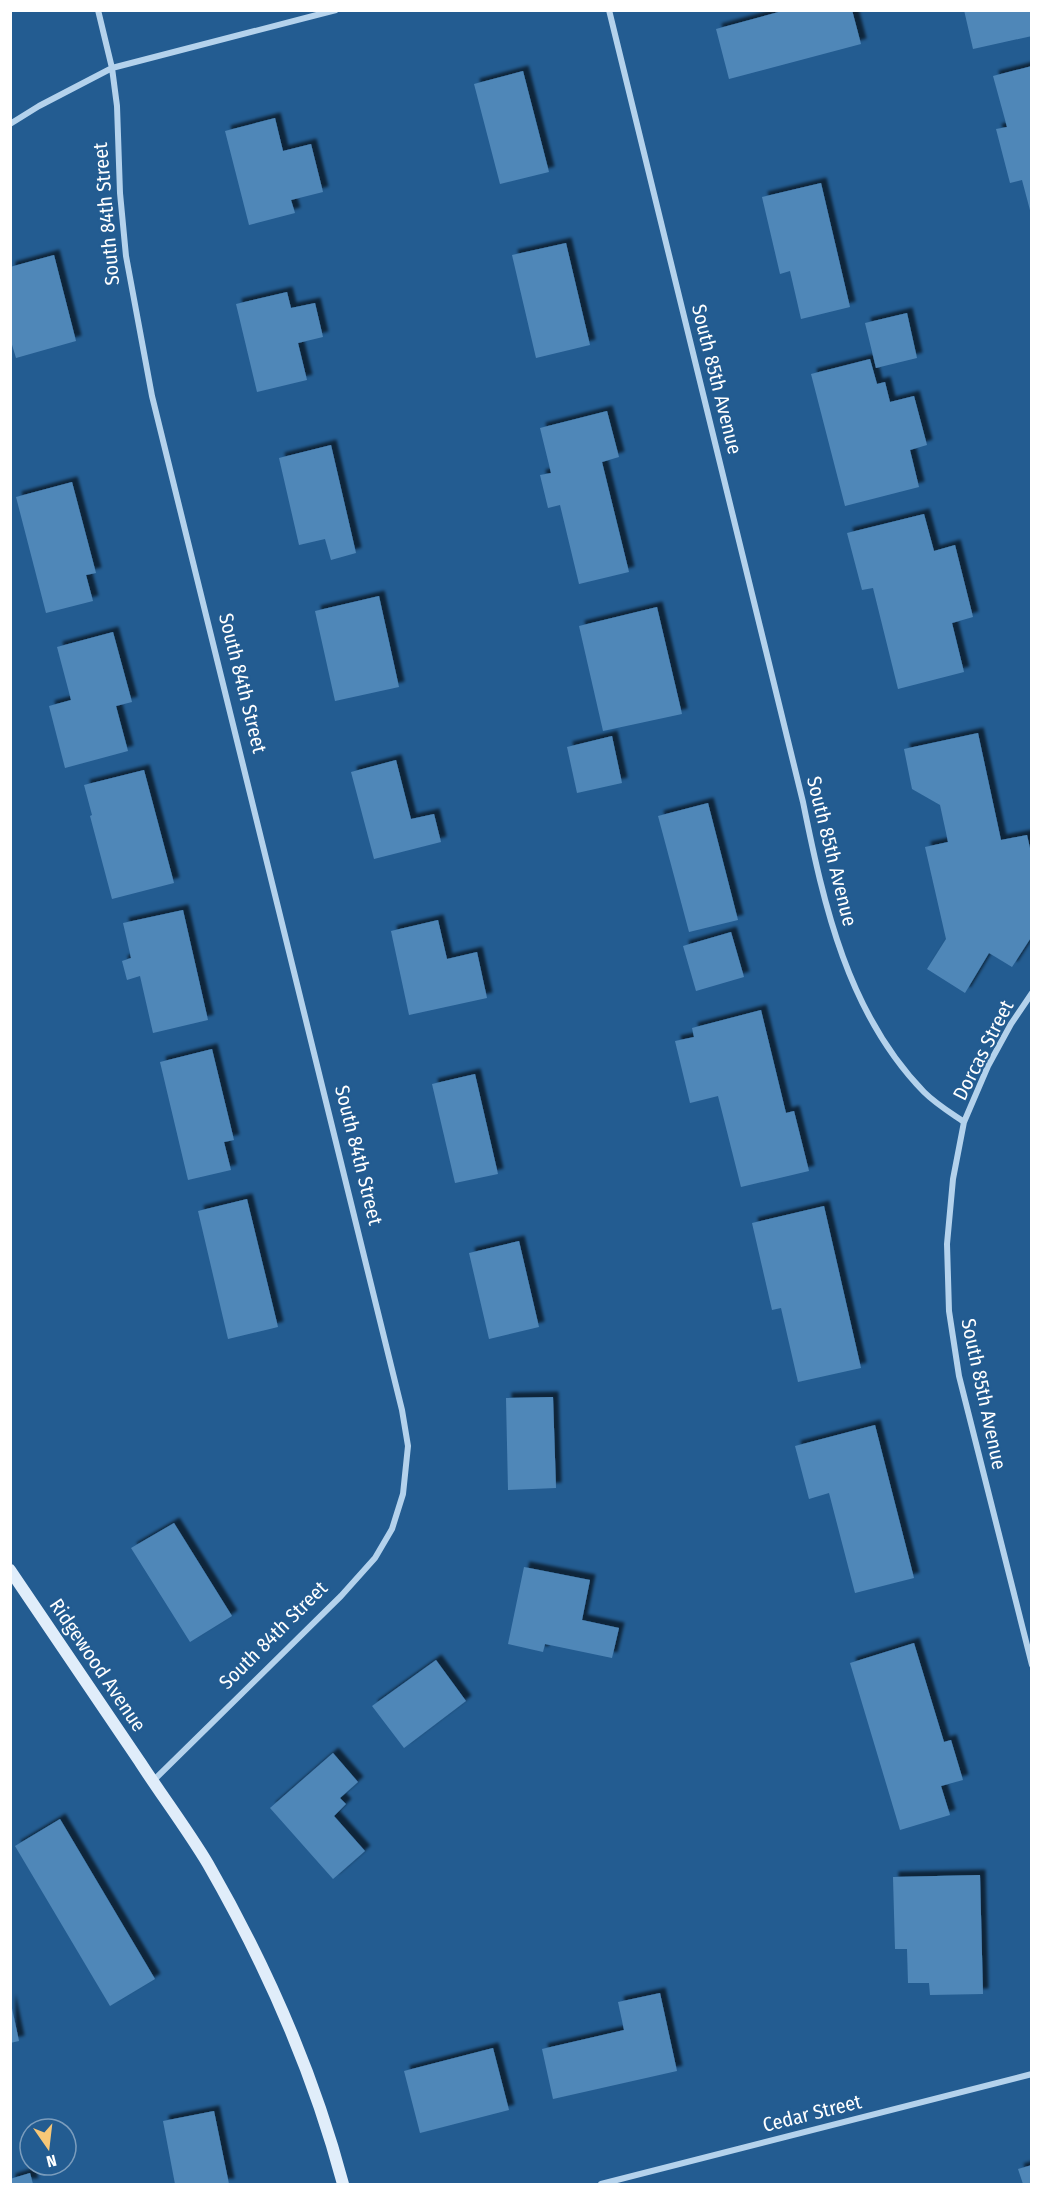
<svg xmlns="http://www.w3.org/2000/svg" width="1042" height="2195" viewBox="0 0 1042 2195" font-family="'Fira Sans Condensed',sans-serif">
<style>
.building{fill:#5087b8;filter:url(#shadow)}
.lines{fill:none;stroke-linecap:round;stroke-linejoin:round}
.minor{stroke:#b4d2ec;stroke-width:6}
.secondary{stroke:#e0edfa;stroke-width:12}
.labels{text-anchor:middle;stroke-width:4.5;stroke-linejoin:round;paint-order:stroke}
.street-label{font-size:20px;fill:#fff;stroke:#235c91}
</style>
<defs>
<filter id="shadow"><feDropShadow dx="5.5" dy="-5.5" stdDeviation="1.5" flood-color="#0009"/></filter>
</defs>
<rect width="100%" height="100%" fill="#235c91"/>
<!-- building -->
<path class="building" d="M 786,10 L 852,10 L 861,44 L 729,79 L 716,29 Z
M 964,10 L 1032,10 L 1032,36 L 973,49 Z
M 1032,66 L 1032,214 L 1031,214 L 1022,180 L 1010,183 L 996,129 L 1007,127 L 993,76 Z
M 523,71 L 549,172 L 500,184 L 474,84 Z
M 275,118 L 283,151 L 311,144 L 323,192 L 291,200 L 295,213 L 249,225 L 225,131 Z
M 821,183 L 850,307 L 801,319 L 790,271 L 780,274 L 762,197 Z
M 566,243 L 590,345 L 536,358 L 512,255 Z
M 54,255 L 76,341 L 16,358 L 10,338 L 10,267 Z
M 287,292 L 291,308 L 315,303 L 323,337 L 298,343 L 307,380 L 257,392 L 236,304 Z
M 907,313 L 917,358 L 876,368 L 865,323 Z
M 870,359 L 877,384 L 885,382 L 890,402 L 914,396 L 927,445 L 910,450 L 919,487 L 845,506 L 811,374 Z
M 607,411 L 619,457 L 602,462 L 629,572 L 579,584 L 560,505 L 548,508 L 540,475 L 551,473 L 540,428 Z
M 331,445 L 356,553 L 331,560 L 325,539 L 299,545 L 279,458 Z
M 72,482 L 96,573 L 86,575 L 93,601 L 46,613 L 16,497 Z
M 924,514 L 934,551 L 955,545 L 973,617 L 952,623 L 964,672 L 898,689 L 873,588 L 862,590 L 847,533 Z
M 379,596 L 399,687 L 335,701 L 315,611 Z
M 657,607 L 682,714 L 603,731 L 579,626 Z
M 113,632 L 132,702 L 116,706 L 128,751 L 65,768 L 49,706 L 71,700 L 57,647 Z
M 978,733 L 1001,840 L 1027,835 L 1032,857 L 1032,936 L 1012,967 L 989,953 L 965,993 L 927,969 L 946,939 L 925,847 L 948,842 L 940,805 L 912,789 L 904,749 Z
M 612,736 L 622,783 L 577,793 L 567,747 Z
M 396,760 L 411,819 L 434,814 L 441,842 L 374,859 L 351,772 Z
M 144,770 L 174,883 L 112,899 L 90,816 L 92,815 L 84,785 Z
M 708,803 L 738,920 L 689,932 L 658,816 Z
M 183,910 L 208,1020 L 153,1033 L 140,976 L 127,980 L 122,961 L 131,958 L 123,923 Z
M 438,920 L 447,959 L 477,952 L 487,998 L 409,1015 L 391,931 Z
M 731,932 L 744,977 L 696,991 L 683,946 Z
M 761,1010 L 786,1113 L 794,1111 L 809,1171 L 741,1187 L 718,1096 L 690,1103 L 675,1041 L 694,1037 L 692,1028 Z
M 212,1049 L 234,1140 L 224,1142 L 231,1170 L 188,1180 L 160,1062 Z
M 475,1074 L 498,1174 L 455,1183 L 432,1084 Z
M 247,1199 L 278,1327 L 228,1339 L 198,1211 Z
M 824,1206 L 861,1368 L 798,1382 L 781,1308 L 772,1310 L 752,1223 Z
M 519,1241 L 539,1327 L 489,1339 L 469,1253 Z
M 553,1397 L 556,1488 L 508,1490 L 506,1398 Z
M 875,1425 L 914,1578 L 855,1593 L 829,1493 L 809,1499 L 795,1446 Z
M 174,1523 L 232,1616 L 190,1642 L 131,1548 Z
M 524,1567 L 590,1580 L 582,1620 L 619,1628 L 612,1658 L 545,1644 L 543,1652 L 508,1644 Z
M 914,1643 L 944,1742 L 951,1740 L 963,1780 L 941,1786 L 950,1815 L 900,1830 L 850,1663 Z
M 436,1660 L 466,1701 L 404,1748 L 372,1706 Z
M 333,1753 L 358,1782 L 340,1798 L 346,1804 L 334,1816 L 365,1851 L 333,1879 L 270,1808 Z
M 60,1819 L 155,1979 L 110,2006 L 15,1846 Z
M 980,1875 L 983,1994 L 930,1995 L 929,1983 L 908,1983 L 907,1949 L 895,1949 L 893,1877 Z
M 660,1993 L 677,2071 L 553,2099 L 542,2049 L 624,2030 L 618,2002 Z
M 10,1999 L 19,2041 L 10,2043 Z
M 493,2048 L 509,2110 L 420,2133 L 404,2071 Z
M 214,2111 L 229,2184 L 175,2184 L 163,2121 Z
M 1032,2165 L 1032,2184 L 1023,2184 L 1018,2169 Z
M 30,2173 L 33,2184 L 10,2184 L 10,2179 Z"/>
<g class="lines">
<!-- minor -->
<path class="minor" d="M 98,10 L 112,68 L 117,106 L 120,193 L 126,256 L 152,396 L 402,1410 L 408,1446 L 403,1494 L 392,1529 L 375,1558 L 341,1596 L 153,1781
M 609,10 L 803,802 C 824,906 848,1014 924,1092 C 936,1104 951,1113 964,1122
M 10,124 L 39,106 L 112,68 L 336,10
M 1032,993 L 1011,1024 L 988,1066 L 964,1122 L 953,1179 L 947,1244 L 949,1311 L 959,1376 L 1032,1665
M 601,2184 L 1032,2074"/>
<!-- secondary -->
<path class="secondary" d="M 10,1570 C 54,1634 97,1698 140,1762 C 162,1796 187,1829 208,1864 C 266,1965 313,2071 343,2184"/>
</g>
<g class="labels">
<!-- street labels -->
<g class="street-label">
<text transform="translate(106 214) rotate(-95)" y="7">South 84th Street</text>
<text transform="translate(717 379) rotate(76)" y="7">South 85th Avenue</text>
<text transform="translate(243 683) rotate(76)" y="7">South 84th Street</text>
<text transform="translate(832 851) rotate(76)" y="7">South 85th Avenue</text>
<text transform="translate(983 1050) rotate(-63)" y="7">Dorcas Street</text>
<text transform="translate(359 1155) rotate(76)" y="7">South 84th Street</text>
<text transform="translate(984 1394) rotate(78)" y="7">South 85th Avenue</text>
<text transform="translate(273 1635) rotate(-45)" y="7">South 84th Street</text>
<text transform="translate(98 1665) rotate(56)" y="7">Ridgewood Avenue</text>
<text transform="translate(812 2113) rotate(-14)" y="7">Cedar Street</text>
</g>
</g>
<!-- border -->
<rect width="1042" height="2195" fill="none" stroke="#ffffff" stroke-width="24"/>
<!-- north arrow -->
<g transform="translate(48 2147) rotate(166)"><circle r="28" fill="#235c91" stroke="#7b9dbd" stroke-width="1.5"/>
<path d="M0-4.5L10 22L0 15L-10 22Z" fill="#f7c777"/>
<text y="-9" font-size="16" font-weight="bold" text-anchor="middle" fill="#ffffff">N</text>
</g>
</svg>
